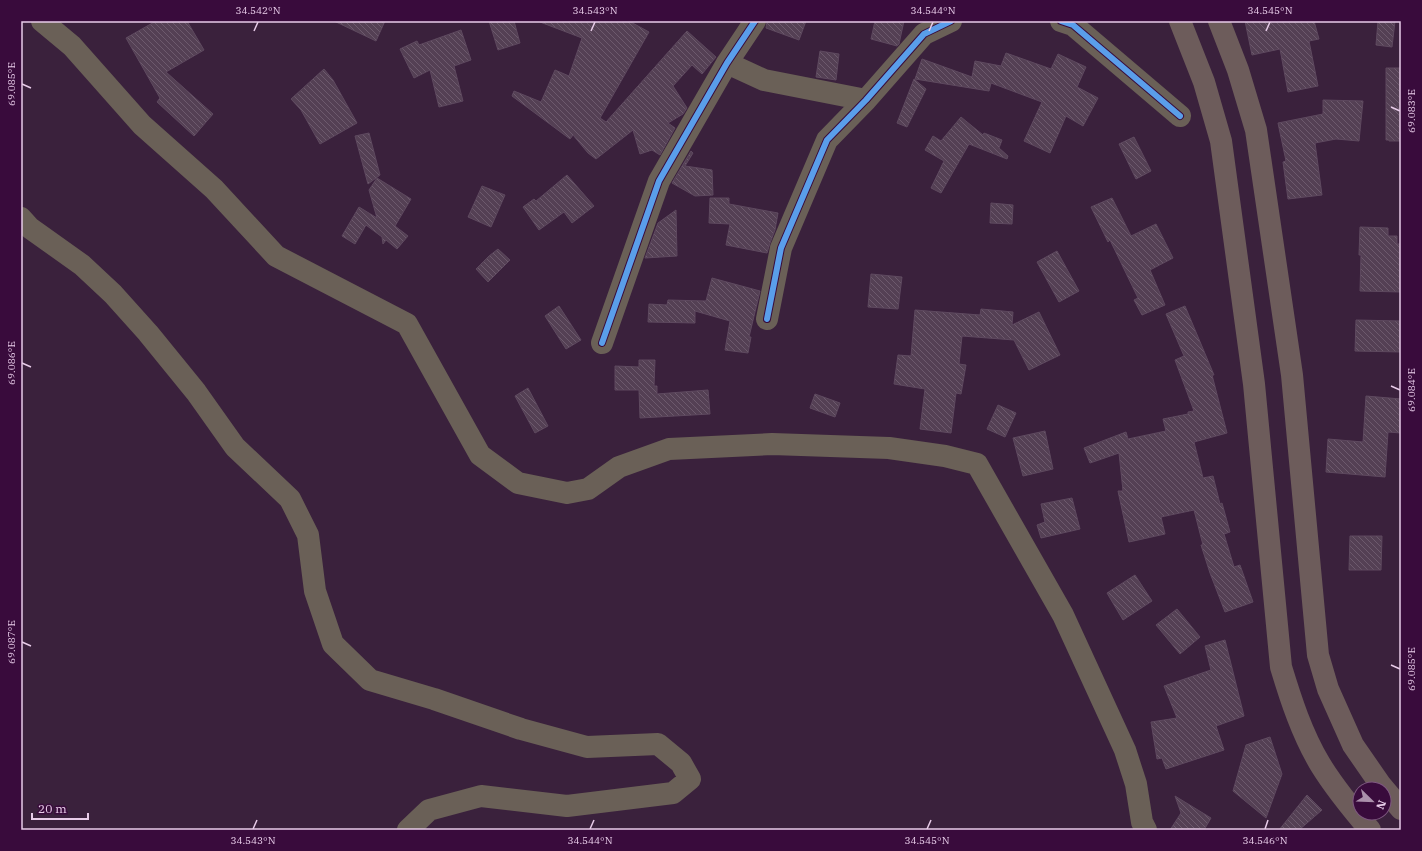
<svg xmlns="http://www.w3.org/2000/svg" width="1422" height="851" viewBox="0 0 1422 851" font-family="'IBM Plex Serif',serif">
<style>
.building{fill:url(#building-back-hatch);stroke:#5e495f}
.lines{fill:none;stroke-linecap:round;stroke-linejoin:round}
.minor{stroke:#6a6057;stroke-width:22}
.major{stroke:#6d5c5b;stroke-width:22}
.cycleway-casing{stroke:#390b3c;stroke-width:8}
.cycleway{stroke:#5a9eea;stroke-width:6}
.ticks{fill:none;stroke:#e8cce9;stroke-width:1.5}
.neatline{fill:none;stroke:#e8cce9;stroke-width:1.5}
.ticks-label{font-size:10px;text-anchor:middle;fill:#e8cce9}
</style>
<defs>
<pattern id="building-back-hatch" width="6" height="6" patternUnits="userSpaceOnUse"><rect width="6" height="6" fill="#544054"/><path d="M-1 5l2 2M0 0l6 6M5-1l2 2" fill="none" stroke="#6d5a6d"/></pattern>
</defs>
<rect width="100%" height="100%" fill="#3a213c"/>
<!-- building -->
<path class="building" d="M 156,21 L 187,21 L 204,50 L 166,72 L 213,114 L 194,136 L 157,102 L 160,98 L 126,38 Z
M 334,21 L 385,21 L 376,41 Z
M 489,21 L 514,21 L 520,43 L 498,50 Z
M 540,21 L 629,21 L 649,32 L 600,118 L 606,122 L 687,31 L 716,57 L 702,74 L 692,65 L 673,86 L 687,108 L 683,114 L 668,123 L 675,128 L 660,155 L 652,150 L 640,154 L 633,130 L 596,159 L 588,153 L 573,135 L 570,139 L 512,96 L 514,91 L 541,102 L 555,70 L 569,76 L 582,38 L 540,22 Z
M 767,21 L 806,21 L 799,40 L 766,28 Z
M 875,21 L 904,21 L 899,44 L 897,46 L 871,39 Z
M 1245,21 L 1314,21 L 1319,39 L 1309,41 L 1318,86 L 1288,92 L 1280,49 L 1252,55 Z
M 1378,21 L 1395,21 L 1392,47 L 1376,45 Z
M 461,30 L 471,60 L 454,66 L 463,101 L 439,107 L 430,70 L 414,78 L 400,49 L 417,41 L 419,45 Z
M 820,51 L 839,54 L 836,80 L 816,77 Z
M 1006,53 L 1051,69 L 1058,54 L 1086,67 L 1077,87 L 1098,98 L 1083,126 L 1066,116 L 1050,153 L 1024,141 L 1042,102 L 991,83 L 989,91 L 915,79 L 922,59 L 972,77 L 975,61 L 1001,66 Z
M 1386,68 L 1401,68 L 1401,141 L 1389,141 L 1389,140 L 1386,140 Z
M 324,69 L 333,80 L 357,123 L 320,144 L 301,110 L 291,99 Z
M 914,79 L 926,89 L 907,127 L 897,123 Z
M 1323,100 L 1363,101 L 1359,141 L 1336,139 L 1315,143 L 1322,195 L 1288,199 L 1283,162 L 1286,161 L 1278,123 L 1323,114 Z
M 961,117 L 983,135 L 984,133 L 1002,140 L 999,148 L 1008,156 L 1007,159 L 969,144 L 941,193 L 931,188 L 944,161 L 925,150 L 933,136 L 941,141 Z
M 369,133 L 380,175 L 368,184 L 355,136 Z
M 1134,137 L 1151,171 L 1136,179 L 1119,144 Z
M 691,151 L 693,153 L 685,166 L 712,170 L 713,195 L 695,196 L 672,183 Z
M 567,175 L 594,206 L 572,223 L 564,212 L 539,230 L 523,207 L 534,199 L 536,201 Z
M 377,178 L 411,199 L 395,226 L 408,236 L 397,249 L 386,240 L 383,244 L 382,237 L 366,225 L 355,244 L 342,236 L 359,207 L 377,218 L 369,190 Z
M 482,186 L 505,195 L 491,227 L 468,217 Z
M 710,198 L 729,198 L 729,204 L 778,213 L 775,230 L 770,243 L 767,253 L 726,245 L 730,224 L 709,223 Z
M 1112,198 L 1131,236 L 1156,224 L 1173,258 L 1150,270 L 1165,305 L 1142,315 L 1134,300 L 1138,298 L 1110,240 L 1108,242 L 1091,207 Z
M 991,203 L 1013,205 L 1012,224 L 990,223 Z
M 676,210 L 677,256 L 645,258 L 658,223 Z
M 1360,227 L 1388,228 L 1388,236 L 1397,236 L 1397,244 L 1401,244 L 1401,292 L 1360,291 L 1361,255 L 1359,255 Z
M 498,249 L 510,260 L 488,282 L 476,269 L 489,256 Z
M 1057,251 L 1079,291 L 1059,302 L 1037,262 Z
M 871,274 L 902,277 L 898,309 L 868,307 Z
M 712,278 L 760,291 L 749,337 L 751,337 L 748,353 L 725,350 L 730,321 L 695,311 L 695,323 L 648,322 L 649,304 L 667,305 L 668,300 L 706,301 Z
M 559,306 L 581,340 L 566,349 L 545,316 Z
M 1185,306 L 1214,375 L 1212,375 L 1227,433 L 1194,442 L 1203,478 L 1213,476 L 1220,504 L 1222,503 L 1230,532 L 1224,534 L 1234,567 L 1240,565 L 1253,602 L 1225,612 L 1210,573 L 1201,545 L 1203,545 L 1194,510 L 1161,517 L 1165,534 L 1129,542 L 1118,491 L 1123,491 L 1119,453 L 1090,463 L 1084,448 L 1126,432 L 1128,439 L 1166,431 L 1163,419 L 1188,414 L 1188,412 L 1194,411 L 1175,360 L 1184,356 L 1166,314 Z
M 981,309 L 1013,312 L 1012,325 L 1039,312 L 1060,355 L 1029,370 L 1014,340 L 962,336 L 959,364 L 966,365 L 961,394 L 956,393 L 951,433 L 920,429 L 925,389 L 894,384 L 898,355 L 911,356 L 915,310 L 980,315 Z
M 1356,320 L 1401,321 L 1401,352 L 1355,351 Z
M 639,360 L 655,360 L 654,386 L 657,386 L 657,394 L 708,390 L 710,414 L 640,418 L 639,390 L 615,390 L 615,366 L 639,367 Z
M 528,388 L 548,426 L 535,433 L 515,396 Z
M 815,394 L 840,403 L 835,417 L 810,408 Z
M 1366,396 L 1401,399 L 1401,433 L 1388,432 L 1385,477 L 1326,472 L 1328,439 L 1363,442 Z
M 998,405 L 1016,413 L 1005,437 L 987,429 Z
M 1045,431 L 1053,469 L 1023,476 L 1013,438 Z
M 1072,498 L 1080,529 L 1041,538 L 1037,525 L 1045,522 L 1041,504 Z
M 1350,536 L 1382,536 L 1381,570 L 1349,570 Z
M 1135,575 L 1152,601 L 1123,620 L 1107,593 Z
M 1177,609 L 1200,637 L 1180,654 L 1156,625 Z
M 1225,640 L 1244,716 L 1216,726 L 1224,750 L 1166,769 L 1162,758 L 1157,759 L 1151,722 L 1177,718 L 1164,686 L 1211,670 L 1205,646 Z
M 1270,737 L 1282,774 L 1266,818 L 1233,791 L 1246,745 Z
M 1307,795 L 1322,810 L 1299,830 L 1279,830 Z
M 1175,796 L 1211,818 L 1204,830 L 1170,830 L 1181,813 Z"/>
<g class="lines">
<!-- minor -->
<path class="minor" d="M 42,21 L 72,46 L 142,125 L 214,189 L 276,256 L 407,324 L 480,455 L 518,483 L 567,493 L 588,489 L 619,467 L 669,449 L 772,444 L 889,448 L 945,456 L 977,464 L 1063,615 L 1125,750 L 1136,784 L 1142,822 L 1146,830
M 1061,21 L 1073,25 L 1180,116
M 727,63 L 764,80 L 866,100
M 21,218 L 30,228 L 82,265 L 113,294 L 148,333 L 196,392 L 235,447 L 290,499 L 308,535 L 315,591 L 333,644 L 370,680 L 434,699 L 521,729 L 587,747 L 658,744 L 681,763 L 690,779 L 673,793 L 567,806 L 481,796 L 429,810 L 408,830
M 767,319 L 781,248 L 827,140 L 866,100 L 924,34 L 951,21
M 602,343 L 659,181 L 727,63 L 755,21"/>
<!-- major -->
<path class="major" d="M 1180,21 L 1204,82 L 1221,141 L 1254,384 L 1281,667 C 1291,700 1302,734 1320,764 C 1334,787 1352,809 1370,830
M 1219,21 L 1238,70 L 1256,130 L 1292,375 L 1318,655 L 1328,689 L 1353,745 L 1380,784 L 1401,809"/>
<defs>
<path id="cycleway" d="M 1061,21 L 1073,25 L 1180,116
M 767,319 L 781,248 L 827,140 L 866,100 L 924,34 L 951,21
M 602,343 L 659,181 L 727,63 L 755,21"/>
</defs>
<!-- cycleway casing -->
<use href="#cycleway" class="cycleway-casing"/>
<!-- cycleway -->
<use href="#cycleway" class="cycleway"/>
</g>
<!-- ticks -->
<path class="ticks" d="M 254,31 L 258,22M 591,31 L 595,22M 929,31 L 933,22M 1266,31 L 1270,22M 22,84 L 31,88M 1391,107 L 1400,111M 22,363 L 31,367M 1391,386 L 1400,390M 22,642 L 31,646M 1391,665 L 1400,669M 253,829 L 257,820M 590,829 L 594,820M 927,829 L 931,820M 1265,829 L 1268,820"/>
<!-- border -->
<rect width="1422" height="851" fill="none" stroke="#390b3c" stroke-width="44"/>
<!-- north arrow -->
<g transform="translate(1372 801) rotate(113)"><circle r="19" fill="#390b3c" stroke="#7f5881"/>
<path d="M0-3L7 15L0 10L-7 15Z" fill="#ab90ac"/>
<text y="-6" font-size="11" font-weight="bold" text-anchor="middle" fill="#e8cce9">N</text>
</g>
<!-- scale -->
<path d="M32 813v6h56v-6" fill="none" stroke="#e8cce9" stroke-width="2"/>
<text x="38" y="813" font-size="12" fill="#e8cce9" stroke="#390b3c" stroke-width="3" paint-order="stroke">20 m</text>
<rect x="22" y="22" width="1378" height="807" class="neatline"/>
<g class="ticks-label">
<text x="258" y="14">34.542°N</text>
<text x="595" y="14">34.543°N</text>
<text x="933" y="14">34.544°N</text>
<text x="1270" y="14">34.545°N</text>
<text transform="translate(11 84) rotate(-90)" y="4">69.085°E</text>
<text transform="translate(1411 111) rotate(-90)" y="4">69.083°E</text>
<text transform="translate(11 363) rotate(-90)" y="4">69.086°E</text>
<text transform="translate(1411 390) rotate(-90)" y="4">69.084°E</text>
<text transform="translate(11 642) rotate(-90)" y="4">69.087°E</text>
<text transform="translate(1411 669) rotate(-90)" y="4">69.085°E</text>
<text x="253" y="844">34.543°N</text>
<text x="590" y="844">34.544°N</text>
<text x="927" y="844">34.545°N</text>
<text x="1265" y="844">34.546°N</text>
</g>
</svg>
